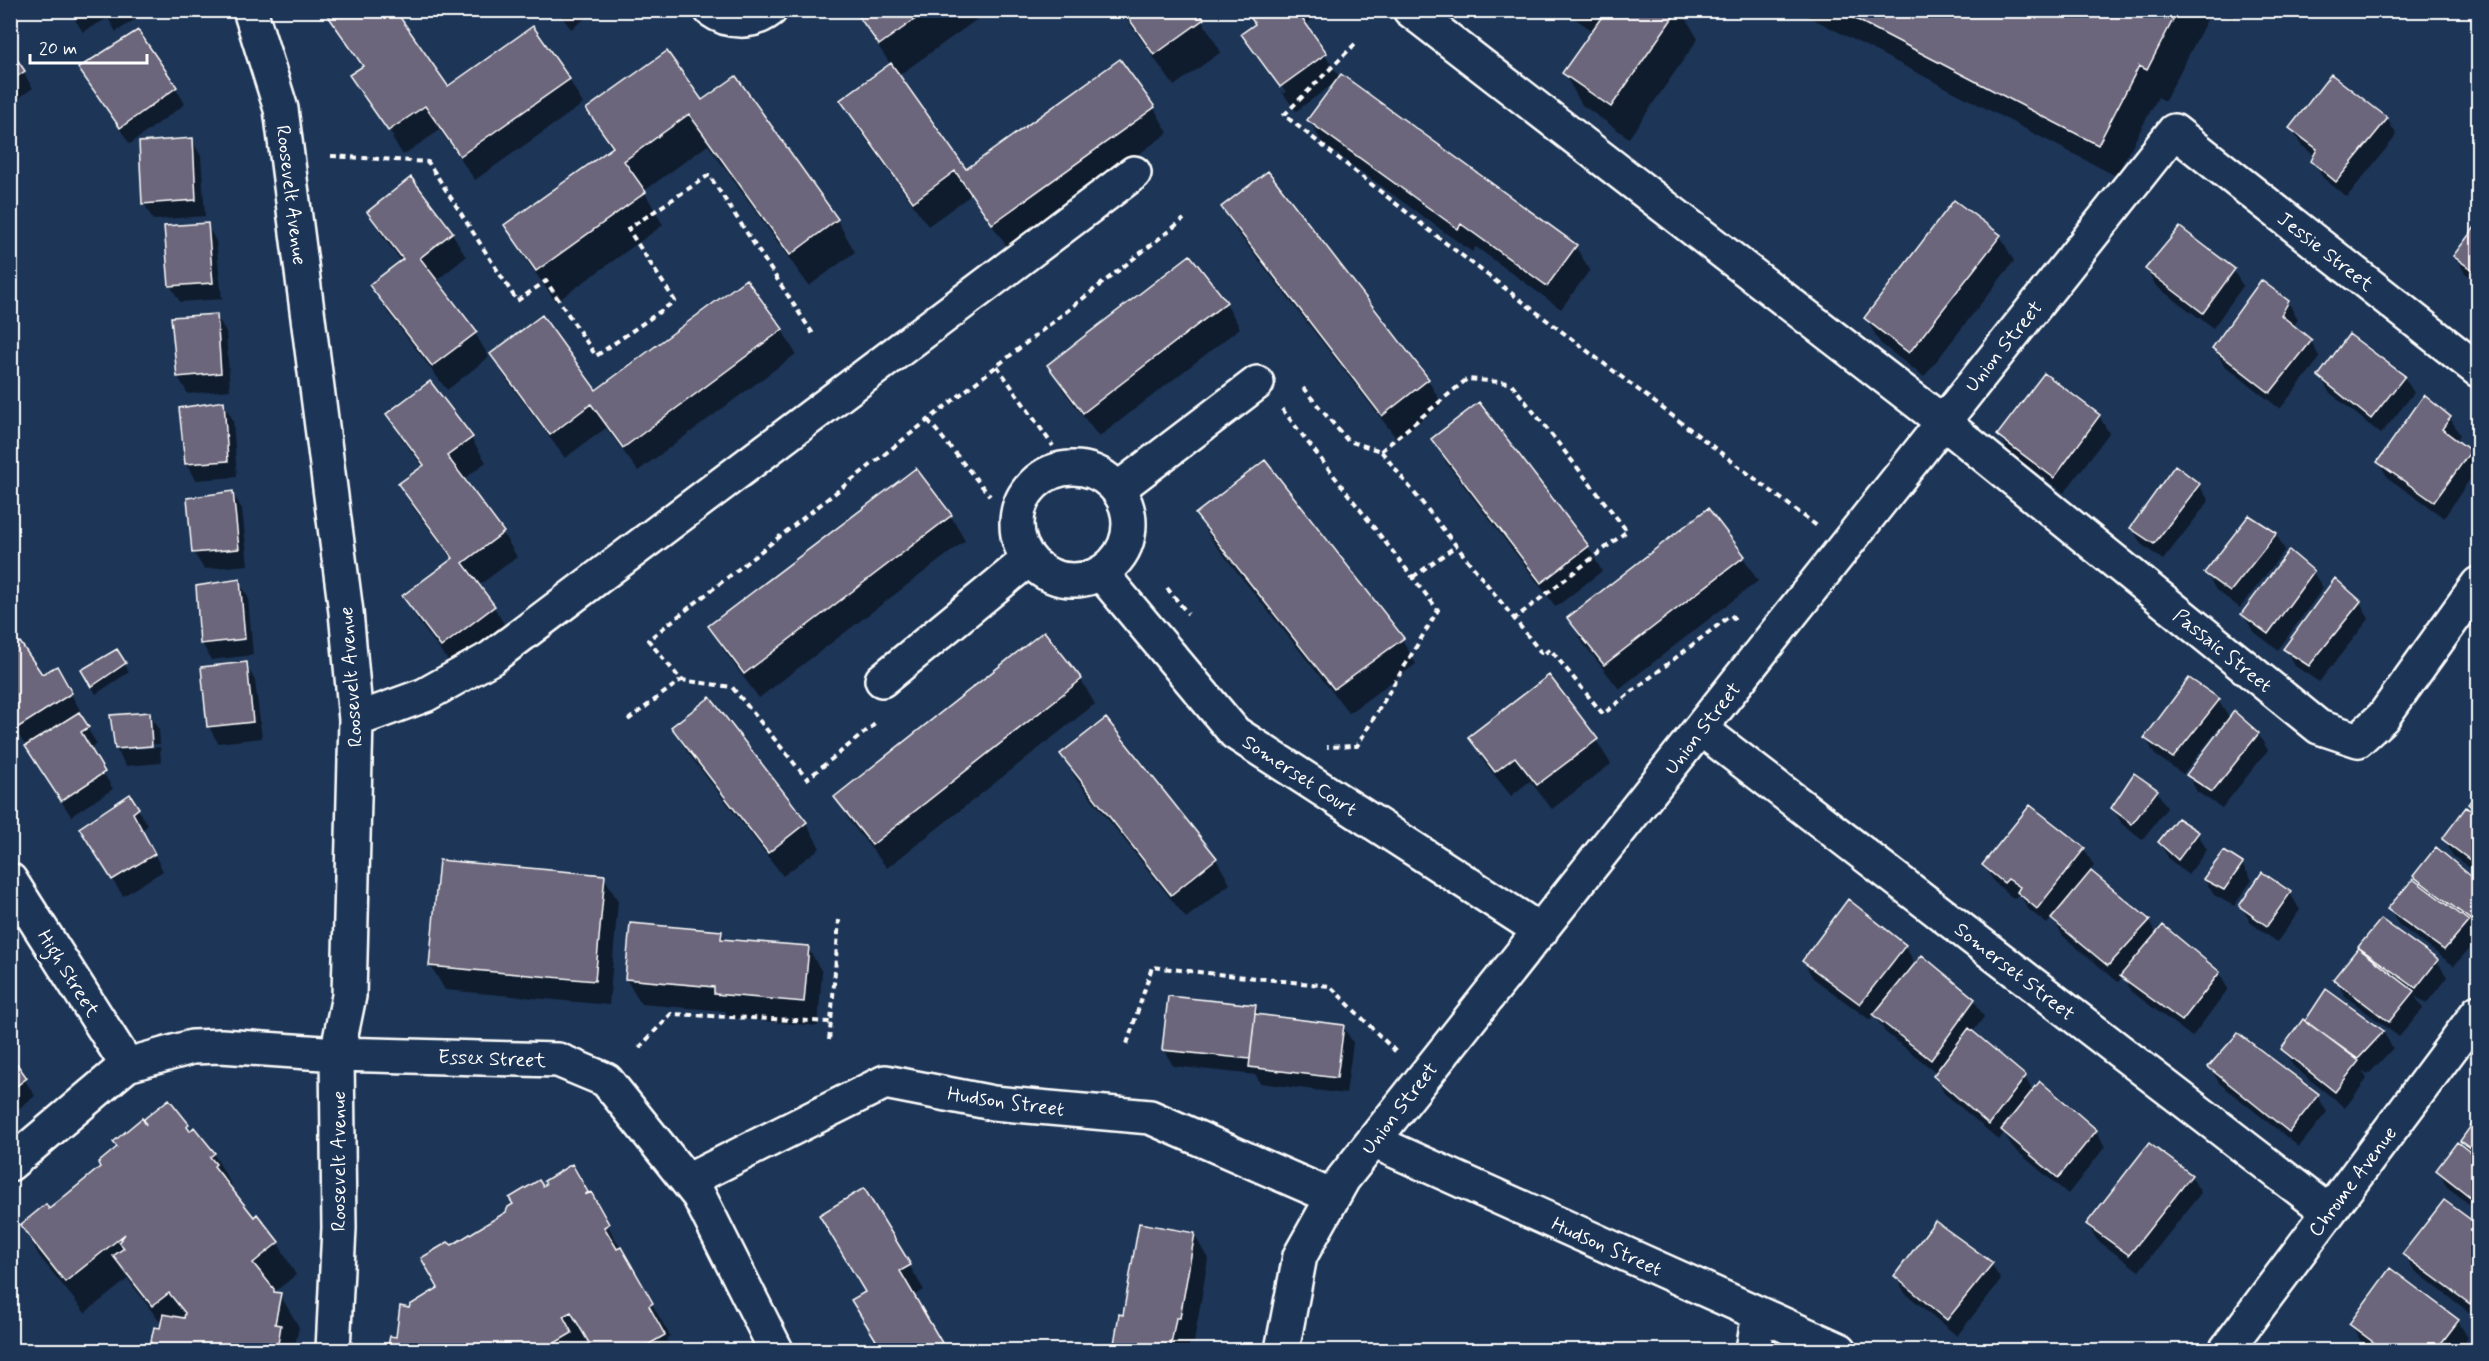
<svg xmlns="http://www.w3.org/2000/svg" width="2489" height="1361" viewBox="0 0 2489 1361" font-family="Mynerve,sans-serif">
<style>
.shadow{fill:#0007}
.building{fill:#6c667b;stroke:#fff;stroke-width:1.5}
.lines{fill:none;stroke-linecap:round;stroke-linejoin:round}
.minor-casing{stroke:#fff;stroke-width:38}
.path{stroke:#fff;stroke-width:4;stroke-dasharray:6 4.5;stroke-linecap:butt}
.minor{stroke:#1d3557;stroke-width:33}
.labels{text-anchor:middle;stroke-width:6;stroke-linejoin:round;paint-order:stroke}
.street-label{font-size:20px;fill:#fff;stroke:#1d3557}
</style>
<rect width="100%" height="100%" fill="#1d3557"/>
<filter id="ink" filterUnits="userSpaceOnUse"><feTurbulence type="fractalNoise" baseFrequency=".0167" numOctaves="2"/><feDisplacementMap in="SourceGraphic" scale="12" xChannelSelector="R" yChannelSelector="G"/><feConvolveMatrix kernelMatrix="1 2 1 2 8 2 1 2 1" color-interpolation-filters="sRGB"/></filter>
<g filter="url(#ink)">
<!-- shadow -->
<path class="shadow" d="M 69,10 L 149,10 L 116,32 L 108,18 L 83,32 Z
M 557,10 L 597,10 L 571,29 Z
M 854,10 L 990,10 L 898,76 L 966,171 L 1120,61 L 1154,108 L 1168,133 L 1008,248 L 971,195 L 928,226 L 856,125 L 842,100 L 891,65 Z
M 1120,10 L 1196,10 L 1221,52 L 1174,86 Z
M 1244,10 L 1314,10 L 1317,16 L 1305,25 L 1340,78 L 1575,246 L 1590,270 L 1561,309 L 1476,247 L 1472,252 L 1323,144 L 1309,120 L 1336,82 L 1296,111 L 1257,58 L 1284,94 L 1286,92 L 1260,57 L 1256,57 L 1243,34 L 1255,26 Z
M 1553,10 L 1681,10 L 1698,39 L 1629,138 L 1582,105 L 1564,73 L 1593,31 L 1564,11 L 1561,16 Z
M 1796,10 L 2212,10 L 2165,101 L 2158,97 L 2116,176 Z
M 2215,10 L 2237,10 L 2232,20 Z
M 328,13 L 448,88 L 569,79 L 583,104 L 475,180 L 440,130 L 403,155 L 392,138 L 394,137 L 367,98 L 364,98 L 351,75 L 363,67 Z
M 10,52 L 33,88 L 10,104 Z
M 736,78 L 837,220 L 855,252 L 809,286 L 708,145 L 644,191 L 663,225 L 556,302 L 524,257 L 506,225 L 612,149 L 588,109 L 702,102 Z
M 90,85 L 176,88 L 185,104 L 130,144 Z
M 2387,119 L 2397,135 L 2347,197 L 2323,178 L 2313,161 L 2315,156 L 2301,145 L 2291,128 Z
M 192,140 L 201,156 L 205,216 L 153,220 L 144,203 Z
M 1222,208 L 1428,380 L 1442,404 L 1397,439 L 1237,232 Z
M 369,213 L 452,233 L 466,257 L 436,281 L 475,333 L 489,357 L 447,390 L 386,310 L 371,286 L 402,262 L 383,237 Z
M 207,225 L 216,241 L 222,299 L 180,302 L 170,285 Z
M 2478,225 L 2478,282 L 2465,273 L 2455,256 Z
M 2000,236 L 2014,261 L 1924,377 L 1880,343 L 1866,318 Z
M 1190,257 L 1226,303 L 1240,328 L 1099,437 L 1063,390 L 1049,365 Z
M 2147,270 L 2233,270 L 2243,286 L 2213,328 L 2156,286 Z
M 746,281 L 782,330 L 796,354 L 638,471 L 606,428 L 565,458 L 506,379 L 492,354 L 596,392 Z
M 2288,302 L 2298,319 L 2293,327 L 2311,341 L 2320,358 L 2280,409 L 2224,365 L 2214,348 Z
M 216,315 L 226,332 L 230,390 L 188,394 L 178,377 L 173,319 Z
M 2320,376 L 2404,377 L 2414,393 L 2381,434 L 2329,392 Z
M 2424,398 L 2450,418 L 2460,435 L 2455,441 L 2470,452 L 2478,467 L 2444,518 L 2388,478 L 2378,462 Z
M 223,403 L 233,420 L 237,477 L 196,480 L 186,464 Z
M 388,414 L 471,438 L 486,462 L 463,480 L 503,533 L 517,557 L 478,586 L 494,607 L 508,631 L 456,671 L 418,621 L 404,596 L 453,560 L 414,509 L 400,484 L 423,467 L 402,439 Z
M 2099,416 L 2109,433 L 2064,493 L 2009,452 L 1999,435 Z
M 1433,439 L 1588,547 L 1602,571 L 1556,607 L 1447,464 Z
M 916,470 L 951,516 L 965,541 L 759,698 L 724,651 L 710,627 Z
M 2199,485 L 2209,501 L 2163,560 L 2141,544 L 2132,528 Z
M 232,492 L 242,509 L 248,565 L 204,569 L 194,553 Z
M 1196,514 L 1402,639 L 1416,664 L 1349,713 L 1211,539 Z
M 2276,534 L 2285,550 L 2240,608 L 2216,590 L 2206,573 Z
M 1743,557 L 1758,581 L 1619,689 L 1583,643 L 1569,618 Z
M 2313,572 L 2323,588 L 2278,650 L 2253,631 L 2243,614 Z
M 239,581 L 248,597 L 253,655 L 211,660 L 202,643 Z
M 2360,602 L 2369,619 L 2319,682 L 2295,666 L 2285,649 Z
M 10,629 L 18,642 L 10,646 Z
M 117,651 L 129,672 L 96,694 L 83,670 Z
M 246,664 L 255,681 L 262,738 L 218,743 L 209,727 Z
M 56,668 L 80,710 L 77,712 L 97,744 L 89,749 L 113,789 L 71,816 L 10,722 L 42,676 Z
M 1081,680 L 1095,704 L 887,868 L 850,822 L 836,797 Z
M 710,699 L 806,823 L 820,848 L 783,876 L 687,752 L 673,728 Z
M 2218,700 L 2230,719 L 2258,734 L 2268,750 L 2222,808 L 2197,792 L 2188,775 L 2226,723 L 2224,722 L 2183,774 L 2155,755 L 2146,738 Z
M 149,714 L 159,730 L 160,744 L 121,747 L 121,750 L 160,747 L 161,763 L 126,766 L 116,749 Z
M 1470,738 L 1596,740 L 1611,764 L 1552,809 L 1530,781 L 1511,796 L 1484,762 Z
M 1062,754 L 1216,859 L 1230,884 L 1186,918 L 1076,779 Z
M 2157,791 L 2167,808 L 2142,840 L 2122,824 L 2113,808 Z
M 2478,794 L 2478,874 L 2453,856 L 2444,839 L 2477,816 L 2470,804 Z
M 129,796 L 148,825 L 142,830 L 163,871 L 123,896 L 90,845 Z
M 2030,808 L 2084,849 L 2094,866 L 2090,871 L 2149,921 L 2157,935 L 2219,973 L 2228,989 L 2192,1037 L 2132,992 L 2123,977 L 2118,982 L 2063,936 L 2052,918 L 2047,924 L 2028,909 L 2022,898 L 2018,895 L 2014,899 L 1994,882 L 1984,865 Z
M 2198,834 L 2207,850 L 2188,875 L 2169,859 L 2159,842 Z
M 2436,849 L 2478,884 L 2478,934 L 2472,929 L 2478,939 L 2454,966 L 2399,925 L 2389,909 L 2422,887 L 2415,876 Z
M 2242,864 L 2252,880 L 2234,906 L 2214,895 L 2204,879 Z
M 2262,874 L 2290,893 L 2300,910 L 2277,942 L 2251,923 L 2241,906 Z
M 604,877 L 618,901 L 609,1005 L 445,990 L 431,966 Z
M 721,933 L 726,941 L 808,948 L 822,972 L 818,1026 L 729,1018 L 725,1011 L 641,1004 L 626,979 Z
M 1905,946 L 1914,962 L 1909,970 L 1911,971 L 1974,1000 L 1984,1017 L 1972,1033 L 2025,1077 L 2033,1092 L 2096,1131 L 2105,1147 L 2068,1194 L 2012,1147 L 2004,1133 L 1999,1140 L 1944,1093 L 1935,1076 L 1937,1073 L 1885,1032 L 1874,1014 L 1870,1020 L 1813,978 L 1803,961 Z
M 2360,947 L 2437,961 L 2447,977 L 2426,1004 L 2415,996 L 2423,1009 L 2399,1037 L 2345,996 L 2335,979 L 2365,956 Z
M 1255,1006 L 1261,1016 L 1343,1026 L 1353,1043 L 1346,1094 L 1260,1083 L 1256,1075 L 1173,1066 L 1164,1050 Z
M 2303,1021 L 2383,1032 L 2393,1048 L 2368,1075 L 2362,1070 L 2367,1079 L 2345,1108 L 2293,1066 L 2283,1049 Z
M 10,1057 L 35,1096 L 10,1115 Z
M 2210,1067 L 2317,1095 L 2327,1112 L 2299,1147 L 2219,1083 Z
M 2478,1119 L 2478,1211 L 2447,1187 L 2437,1170 L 2468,1152 L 2462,1141 Z
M 188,1125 L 214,1154 L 232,1186 L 229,1188 L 254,1219 L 278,1243 L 296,1275 L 273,1293 L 280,1295 L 299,1327 L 294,1350 L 151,1350 L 155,1329 L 161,1330 L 162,1325 L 128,1279 L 85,1313 L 40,1257 L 22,1226 L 49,1211 L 150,1131 Z
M 2150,1145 L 2191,1176 L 2201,1193 L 2139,1271 L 2097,1240 L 2087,1224 Z
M 572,1166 L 588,1195 L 590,1194 L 670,1336 L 666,1339 L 672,1350 L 595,1350 L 590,1342 L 581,1350 L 389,1350 L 391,1337 L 397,1339 L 410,1310 L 440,1289 L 452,1247 L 507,1213 Z
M 2444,1202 L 2478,1227 L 2478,1319 L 2414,1270 L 2404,1254 Z
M 1194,1234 L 1208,1259 L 1194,1342 L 1190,1342 L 1188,1350 L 1114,1350 L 1120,1316 L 1124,1317 Z
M 835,1240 L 909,1265 L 924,1290 L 913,1296 L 945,1350 L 883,1350 L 853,1301 L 867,1293 Z
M 1991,1264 L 2001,1280 L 1957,1336 L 1905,1293 L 1896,1276 Z
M 2390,1271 L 2458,1321 L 2468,1338 L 2458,1350 L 2373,1350 L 2360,1340 L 2351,1324 Z"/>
<!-- building -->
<path class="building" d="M 329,10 L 395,10 L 448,86 L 533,26 L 570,79 L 460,156 L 425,106 L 388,131 L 349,75 L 363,66 L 326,13 Z
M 854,10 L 928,10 L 879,45 Z
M 1123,10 L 1197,10 L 1204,19 L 1154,55 Z
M 1245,10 L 1296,10 L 1327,53 L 1280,87 L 1241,34 L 1255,24 Z
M 1589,10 L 1678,10 L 1611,107 L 1562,73 L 1601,18 Z
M 1838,10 L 2178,10 L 2147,70 L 2139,66 L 2098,145 Z
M 138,30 L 177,87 L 120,128 L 78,68 Z
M 10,49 L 25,71 L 10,81 Z
M 667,51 L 702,100 L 736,76 L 838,219 L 790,255 L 689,114 L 624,161 L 646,192 L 536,271 L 504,225 L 613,147 L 586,109 Z
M 1120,59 L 1155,107 L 992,224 L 955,171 L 913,202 L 840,100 L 891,63 L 966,169 Z
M 1341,74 L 1577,245 L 1547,286 L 1461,224 L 1458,229 L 1307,120 Z
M 2331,74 L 2388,118 L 2336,182 L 2311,161 L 2317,149 L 2289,128 Z
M 193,138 L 196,200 L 142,204 L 139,142 Z
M 1268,171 L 1429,379 L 1382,416 L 1221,207 Z
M 411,177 L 453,232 L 420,258 L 477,332 L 432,366 L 369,285 L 403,259 L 367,212 Z
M 1954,200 L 2001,235 L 1909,353 L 1864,318 Z
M 208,223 L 213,283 L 169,286 L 164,226 Z
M 2478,223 L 2478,274 L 2453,256 Z
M 2180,227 L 2235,269 L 2203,313 L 2145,269 Z
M 1190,255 L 1227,302 L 1083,413 L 1047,365 Z
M 746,279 L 783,329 L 623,448 L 591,404 L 550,435 L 490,354 L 542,315 L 596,390 Z
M 2261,280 L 2289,301 L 2281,315 L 2312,340 L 2270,393 L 2212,348 Z
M 217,314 L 221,373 L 177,377 L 171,317 Z
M 2349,334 L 2405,376 L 2371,419 L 2318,376 Z
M 2044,373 L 2100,415 L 2054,478 L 1997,435 Z
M 430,381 L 473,437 L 447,456 L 504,532 L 463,563 L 495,606 L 441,647 L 402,596 L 453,558 L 398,484 L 424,465 L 386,414 Z
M 2424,395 L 2451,417 L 2442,429 L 2471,451 L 2434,502 L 2377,462 Z
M 224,401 L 228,461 L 185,464 L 179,408 Z
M 1479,402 L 1589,546 L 1541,583 L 1431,439 Z
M 1265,460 L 1404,638 L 1334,689 L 1195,514 Z
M 2175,465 L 2200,484 L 2154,544 L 2130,528 Z
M 916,468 L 952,515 L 744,674 L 708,626 Z
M 233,491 L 239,549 L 192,553 L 187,498 Z
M 1708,508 L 1745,556 L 1604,665 L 1567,618 Z
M 2249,515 L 2277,533 L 2230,592 L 2204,573 Z
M 2289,550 L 2314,571 L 2268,634 L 2241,614 Z
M 2335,578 L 2361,601 L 2309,666 L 2283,649 Z
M 240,579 L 245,639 L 200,644 L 196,586 Z
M 1044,631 L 1082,679 L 872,845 L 834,797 Z
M 20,642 L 42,674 L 57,666 L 72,693 L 14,730 L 10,724 L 10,649 Z
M 117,649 L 126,663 L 91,687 L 81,670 Z
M 247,662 L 253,722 L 207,727 L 201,667 Z
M 1549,675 L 1598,739 L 1537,785 L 1515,757 L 1495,772 L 1468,737 Z
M 2189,678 L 2220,699 L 2173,758 L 2144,738 Z
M 710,697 L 807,822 L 768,853 L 671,727 Z
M 2234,711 L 2259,733 L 2212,792 L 2186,775 Z
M 79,712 L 89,727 L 81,732 L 105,772 L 61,801 L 25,746 Z
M 150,712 L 152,746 L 115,749 L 110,715 Z
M 1106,718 L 1217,858 L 1171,895 L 1060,754 Z
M 2134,773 L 2158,790 L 2132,824 L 2111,808 Z
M 2478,791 L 2478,812 L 2468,804 Z
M 130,794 L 139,808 L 133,813 L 155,854 L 112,880 L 79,828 Z
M 2030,805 L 2085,848 L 2037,909 L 2017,892 L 2020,887 L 2008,879 L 2004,883 L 1982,865 Z
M 2466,807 L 2478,816 L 2478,866 L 2442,839 Z
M 2177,818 L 2199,832 L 2178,860 L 2158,842 Z
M 2436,847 L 2478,882 L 2478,910 L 2471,920 L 2413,876 Z
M 2224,851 L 2243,863 L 2224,890 L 2203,879 Z
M 439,860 L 605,875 L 595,981 L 429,966 Z
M 2091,871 L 2150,920 L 2108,966 L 2051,919 Z
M 2262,872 L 2291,892 L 2267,926 L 2239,906 Z
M 2413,879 L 2469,921 L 2444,950 L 2387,909 Z
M 1848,899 L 1906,945 L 1860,1004 L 1802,961 Z
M 2381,919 L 2438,960 L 2416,988 L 2358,947 Z
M 630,923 L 722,931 L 721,939 L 809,946 L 804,1002 L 714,994 L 714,987 L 625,979 Z
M 2163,925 L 2220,972 L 2182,1021 L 2120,976 Z
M 2358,948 L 2414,991 L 2389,1022 L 2333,979 Z
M 1922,955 L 1975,999 L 1931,1060 L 1873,1015 Z
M 2326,989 L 2384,1031 L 2358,1059 L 2305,1021 Z
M 1168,996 L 1256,1005 L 1250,1059 L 1162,1050 Z
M 1255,1014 L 1344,1025 L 1337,1078 L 1249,1067 Z
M 2303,1019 L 2359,1061 L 2335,1092 L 2281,1049 Z
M 1969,1028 L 2026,1076 L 1989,1125 L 1933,1076 Z
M 2238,1033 L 2319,1094 L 2289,1132 L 2208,1067 Z
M 10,1054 L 27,1078 L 10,1091 Z
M 2040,1081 L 2097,1130 L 2058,1178 L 2001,1130 Z
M 169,1099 L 189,1124 L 187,1127 L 190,1131 L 194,1127 L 215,1153 L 210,1157 L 216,1164 L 214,1166 L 254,1217 L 257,1214 L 279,1242 L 253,1263 L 274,1289 L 274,1292 L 281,1293 L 275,1324 L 281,1325 L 277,1350 L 149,1350 L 154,1327 L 160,1328 L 163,1314 L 184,1318 L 185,1313 L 169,1293 L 152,1306 L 113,1256 L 124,1248 L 119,1242 L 125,1234 L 65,1282 L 20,1225 L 46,1204 L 49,1209 L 100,1167 L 98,1163 L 117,1147 L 113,1142 L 142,1118 L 146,1125 L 144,1119 Z
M 2478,1116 L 2478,1154 L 2460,1141 Z
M 2457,1142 L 2478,1158 L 2478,1203 L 2436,1170 Z
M 2149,1143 L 2192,1175 L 2129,1255 L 2086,1224 Z
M 572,1164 L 588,1192 L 585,1195 L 591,1192 L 609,1224 L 604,1227 L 617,1249 L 621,1247 L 653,1303 L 649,1306 L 665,1335 L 639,1350 L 593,1350 L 571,1312 L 563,1316 L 572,1333 L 543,1350 L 510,1350 L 506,1344 L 494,1350 L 387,1350 L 390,1336 L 396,1337 L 400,1306 L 409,1308 L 410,1305 L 438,1288 L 421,1258 L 448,1242 L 452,1245 L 506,1212 L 508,1207 L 513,1204 L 509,1198 L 539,1180 L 543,1186 L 546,1184 L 544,1181 Z
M 864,1188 L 911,1265 L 900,1271 L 945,1348 L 941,1350 L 882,1350 L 851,1300 L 865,1292 L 819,1215 Z
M 2444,1200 L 2478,1225 L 2478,1293 L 2470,1304 L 2402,1254 Z
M 1935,1221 L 1993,1263 L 1947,1320 L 1894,1276 Z
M 1139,1223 L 1195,1233 L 1180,1318 L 1176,1318 L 1170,1350 L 1113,1350 L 1119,1314 L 1123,1315 Z
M 2390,1268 L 2459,1320 L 2436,1350 L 2384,1350 L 2349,1324 Z"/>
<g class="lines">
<defs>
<path id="minor" d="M 250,10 L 281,109 L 346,612 L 356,720 L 349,996 L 337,1054 L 339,1228 L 333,1350
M 711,10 C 729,23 752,24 770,10
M 1410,10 L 1943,422 L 2319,727 L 2358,740 L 2383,717 L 2478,584
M1017 524a56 56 0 1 1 112 0a56 56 0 1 1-112 0Z
M 1118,489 L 1257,383
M 1101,573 L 1235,733 L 1541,931
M 882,680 L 1029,559
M 356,720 L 425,695 L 491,658 L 1134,173
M 1701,729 L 2329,1212
M 10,880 L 127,1065
M 1373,1141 L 1840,1350
M 10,1164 L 127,1065 L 192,1047 L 221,1046 L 337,1054 L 558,1060 L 606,1080 L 699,1196 L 776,1350
M 687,1181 L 885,1082 L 993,1103 L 1150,1117 L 1333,1197
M 1282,1350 L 1300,1256 L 1343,1179 L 2174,131 L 2478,370
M 1753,1350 L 1759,1314
M 2226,1350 L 2478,1012"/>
</defs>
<!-- minor casing -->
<use href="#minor" class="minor-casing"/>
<!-- path -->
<path class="path" d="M 1355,44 L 1284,115 L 1443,241 L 1817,526
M 331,156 L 428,162 L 517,301 L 546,281 L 596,356 L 675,301 L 628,229 L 709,175 L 815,337
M 997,366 L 1053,446
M 1303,388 L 1348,441 L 1381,451 L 1543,655 L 1550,649 L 1603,714 L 1731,615 L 1737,622
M 1282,409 L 1438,610 L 1357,746 L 1327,747
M 928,420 L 990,496
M 1381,451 L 1467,379 L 1511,383 L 1627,531 L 1514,619
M 1413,577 L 1456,546
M 1167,588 L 1188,614
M 628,720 L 681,680
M 875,724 L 807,779 L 732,687 L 681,680 L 648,640 L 1184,219
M 829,1040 L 831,1022
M 1127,1044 L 1152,967 L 1330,986 L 1396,1052
M 639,1048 L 671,1014 L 831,1022 L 839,920"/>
<!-- minor -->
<use href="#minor" class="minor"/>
</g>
</g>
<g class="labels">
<!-- street labels -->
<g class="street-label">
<text transform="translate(292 195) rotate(83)" y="7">Roosevelt Avenue</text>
<text transform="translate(2326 251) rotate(38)" y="7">Jessie Street</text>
<text transform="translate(2003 346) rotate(-51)" y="7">Union Street</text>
<text transform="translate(2223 650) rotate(39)" y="7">Passaic Street</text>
<text transform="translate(350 677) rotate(-94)" y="7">Roosevelt Avenue</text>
<text transform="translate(1702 728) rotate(-52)" y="7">Union Street</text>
<text transform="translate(1300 775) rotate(33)" y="7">Somerset Court</text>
<text transform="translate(2015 971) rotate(38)" y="7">Somerset Street</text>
<text transform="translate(69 973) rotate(58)" y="7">High Street</text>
<text transform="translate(492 1058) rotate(2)" y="7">Essex Street</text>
<text transform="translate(1006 1101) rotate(8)" y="7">Hudson Street</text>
<text transform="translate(1399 1108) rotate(-52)" y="7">Union Street</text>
<text transform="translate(338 1161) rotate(-90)" y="7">Roosevelt Avenue</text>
<text transform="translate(2352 1181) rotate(-53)" y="7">Chrome Avenue</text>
<text transform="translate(1607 1246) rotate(24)" y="7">Hudson Street</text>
</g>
</g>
<!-- margin -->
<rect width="2489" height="1361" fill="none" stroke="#1d3557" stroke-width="36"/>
<rect x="18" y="18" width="2453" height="1325" fill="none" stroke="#fff" stroke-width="2" filter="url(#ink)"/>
<!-- scale -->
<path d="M30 54v9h117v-9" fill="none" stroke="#ffffff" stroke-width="3"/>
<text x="39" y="54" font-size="18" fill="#ffffff" stroke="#1d3557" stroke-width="4.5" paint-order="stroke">20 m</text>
</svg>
